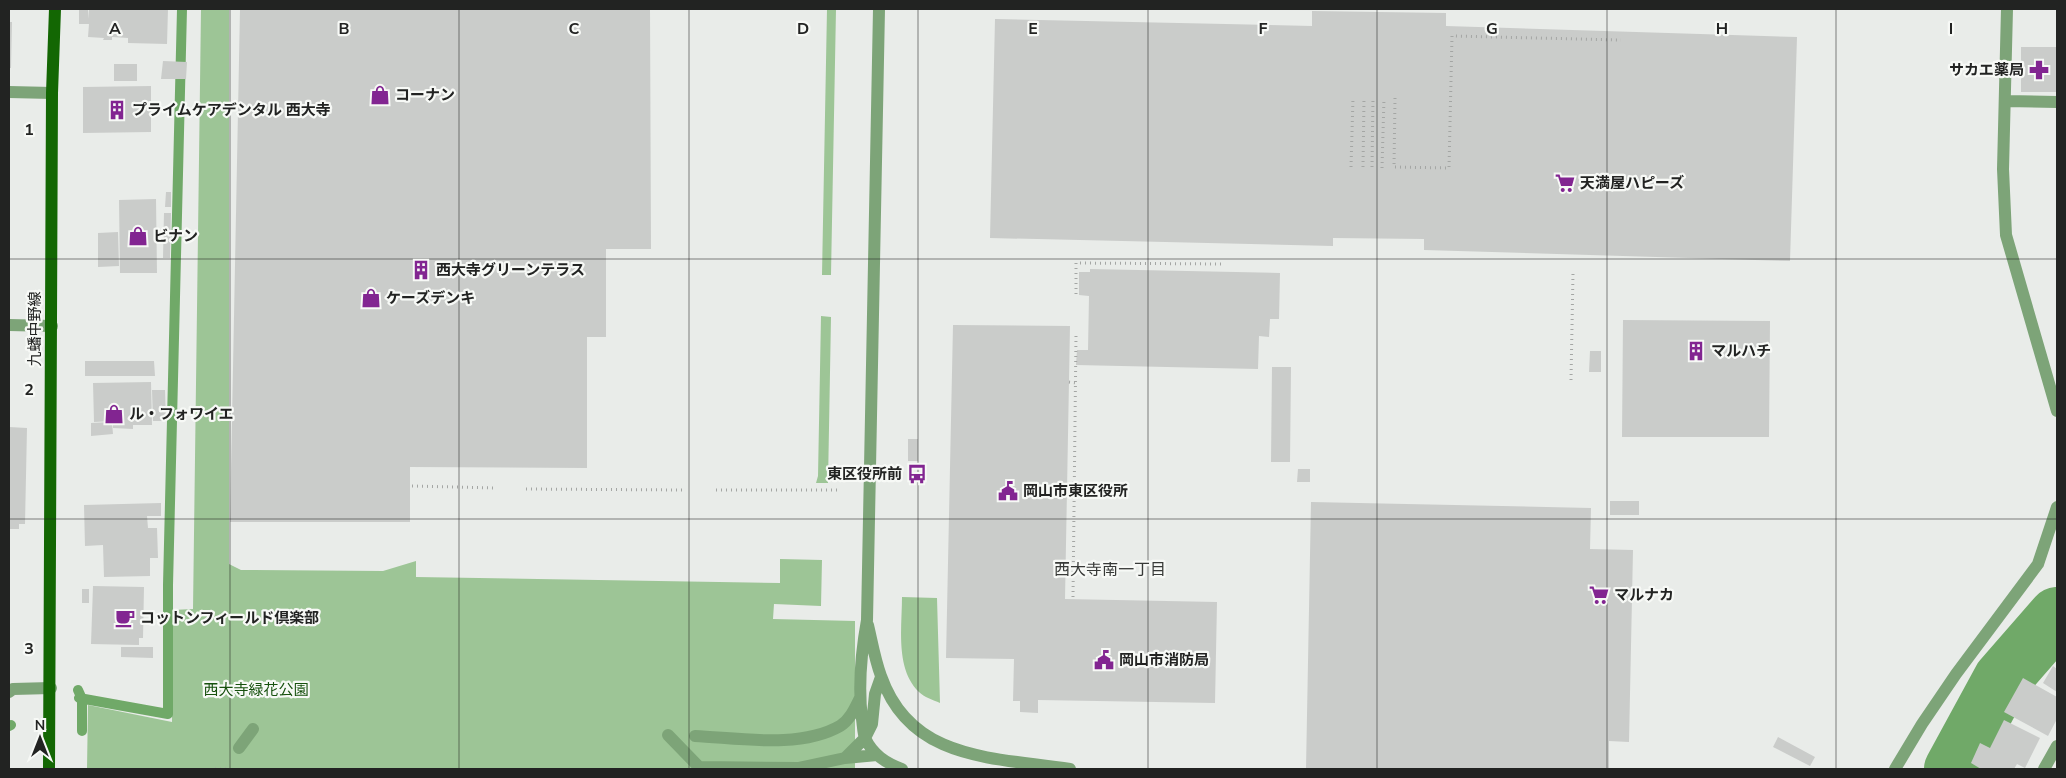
<svg xmlns="http://www.w3.org/2000/svg" width="2066" height="778" viewBox="0 0 2066 778" font-family="'Nunito Sans','Noto Sans JP',sans-serif">
<style>
.green{fill:#9dc596}
.lines{fill:none;stroke-linecap:round;stroke-linejoin:round}
.stream{stroke:#70a968;stroke-width:10}
.river{stroke:#70a968;stroke-width:58}
.building{fill:#caccca}
.path{stroke:#a4a6a4;stroke-width:3;stroke-dasharray:1 4;stroke-linecap:butt}
.minor{stroke:#7da478;stroke-width:12}
.major{stroke:#136703;stroke-width:12}
.grid{fill:none;stroke:#222322;stroke-width:1;stroke-opacity:0.55}
.labels{text-anchor:middle;stroke-width:4.5;stroke-linejoin:round;paint-order:stroke}
.poi-label{font-size:15px;font-weight:bold;fill:#222322;stroke:#f7f9f6;text-anchor:start}
.street-label{font-size:15px;fill:#222322;stroke:#f7f9f6}
.park-label{font-size:15px;fill:#17510e;stroke:#f7f9f6}
.neighbourhood-label{font-size:16px;fill:#383a38;stroke:#f7f9f6}
.grid-label{font-size:16px;text-anchor:middle;font-weight:bold;fill:#222322;stroke:#f7f9f6;stroke-width:4.5;stroke-linejoin:round;paint-order:stroke}
</style>
<rect width="100%" height="100%" fill="#e9ece9"/>
<!-- green -->
<path class="green" d="M 201,9 L 229,9 L 229,564 L 241,570 L 383,571 L 416,561 L 416,577 L 780,583 L 780,559 L 822,560 L 821,606 L 774,604 L 773,619 L 855,621 L 855,769 L 87,769 L 88,705 L 172,722 L 172,610 L 193,609 Z
M 827,9 L 836,9 L 831,275 L 822,275 Z
M 821,316 L 831,317 L 828,483 L 816,483 L 818,476 Z
M 902,597 L 937,598 L 940,703 C 933,700 924,697 919,692 C 895,669 902,627 902,597 Z"/>
<g class="lines">
<!-- stream -->
<path class="stream" d="M 78,690 L 82,699 L 82,731
M 79,698 L 168,714 L 168,585 L 182,9
M 9,726 L 11,725"/>
<!-- river -->
<path class="river" d="M 1953,769 L 2002,679 L 2057,616"/>
</g>
<!-- building -->
<path class="building" d="M 79,9 L 88,9 L 89,19 L 89,9 L 168,9 L 167,44 L 128,43 L 128,38 L 112,37 L 112,40 L 103,40 L 104,38 L 88,37 L 89,24 L 79,24 Z
M 240,9 L 650,9 L 651,249 L 606,249 L 606,337 L 587,337 L 587,468 L 410,467 L 410,522 L 230,522 Z
M 1312,11 L 1446,13 L 1446,26 L 1797,37 L 1790,261 L 1424,250 L 1424,239 L 1333,238 L 1333,246 L 990,238 L 995,19 L 1312,26 Z
M 9,22 L 12,22 L 11,68 L 9,68 Z
M 2021,47 L 2057,47 L 2057,92 L 2021,92 Z
M 163,61 L 187,62 L 186,79 L 161,79 Z
M 114,64 L 137,64 L 137,81 L 114,81 Z
M 151,86 L 151,132 L 83,133 L 83,87 Z
M 166,192 L 171,192 L 171,207 L 165,207 Z
M 156,199 L 157,273 L 120,273 L 119,200 Z
M 164,213 L 171,213 L 170,258 L 163,258 Z
M 118,232 L 119,266 L 98,267 L 98,233 Z
M 1090,269 L 1280,273 L 1279,319 L 1270,319 L 1269,337 L 1259,336 L 1258,369 L 1076,365 L 1077,350 L 1088,350 L 1089,296 L 1079,295 L 1079,272 L 1090,272 Z
M 1623,320 L 1770,321 L 1769,437 L 1622,437 Z
M 953,325 L 1070,326 L 1065,599 L 1217,602 L 1215,703 L 1038,700 L 1038,713 L 1020,712 L 1020,701 L 1013,701 L 1014,659 L 946,658 Z
M 1590,351 L 1601,351 L 1601,372 L 1589,372 Z
M 85,361 L 154,361 L 155,376 L 85,376 Z
M 1272,367 L 1291,367 L 1290,462 L 1271,462 Z
M 151,382 L 152,425 L 133,425 L 133,429 L 113,428 L 113,421 L 94,422 L 93,383 Z
M 152,390 L 165,390 L 166,421 L 153,421 Z
M 112,422 L 113,434 L 91,436 L 91,423 Z
M 9,427 L 27,428 L 25,524 L 19,524 L 19,529 L 9,529 Z
M 908,439 L 918,439 L 918,461 L 908,461 Z
M 1298,469 L 1310,469 L 1310,482 L 1297,482 Z
M 1610,501 L 1639,501 L 1639,515 L 1610,515 Z
M 1311,502 L 1591,508 L 1590,549 L 1633,550 L 1629,742 L 1609,741 L 1609,769 L 1306,769 Z
M 161,503 L 161,516 L 147,516 L 148,528 L 157,528 L 158,558 L 150,558 L 150,576 L 104,577 L 103,545 L 85,546 L 84,505 Z
M 93,586 L 144,587 L 143,638 L 139,638 L 139,645 L 91,644 Z
M 82,589 L 89,589 L 89,603 L 82,603 Z
M 121,647 L 153,647 L 153,658 L 121,657 Z
M 2053,666 L 2057,669 L 2057,692 L 2043,683 Z
M 2023,678 L 2057,697 L 2057,719 L 2048,736 L 2004,712 Z
M 2004,720 L 2040,738 L 2025,768 L 2017,764 L 2014,769 L 1981,769 L 1971,763 L 1980,743 L 1990,748 Z
M 1778,737 L 1815,757 L 1810,766 L 1773,747 Z"/>
<g class="lines">
<!-- path -->
<path class="path" d="M 1395,98 L 1394,167 L 1449,168 L 1452,36 L 1621,40
M 1351,167 L 1353,98
M 1363,167 L 1364,98
M 1372,167 L 1373,97
M 1382,168 L 1384,98
M 1076,294 L 1076,263 L 1223,264 L 1223,262
M 1571,380 L 1573,273
M 1069,382 L 1076,383
M 412,486 L 495,488
M 526,489 L 684,490
M 716,490 L 841,490
M 1073,597 L 1076,335
M 215,769 L 226,769"/>
<!-- minor -->
<path class="minor" d="M 879,9 L 867,620 C 861,653 858,686 862,719 C 863,725 863,733 865,738 C 873,755 886,763 902,769
M 2007,9 L 2003,169 L 2006,235 L 2057,411
M 9,92 L 52,93
M 2005,101 L 2057,102
M 9,325 L 52,326
M 868,625 C 872,642 875,660 881,676 C 911,762 995,757 1070,769
M 9,692 L 13,689 L 51,688
M 668,735 L 699,767 L 798,768 L 845,758 L 877,755
M 695,736 C 739,738 800,749 840,726 C 850,720 855,708 860,698
M 239,748 L 253,729
M 845,758 L 865,738 L 872,724 L 875,694 L 881,677
M 1895,769 L 1922,724 L 1956,674 L 2038,564 L 2057,507
M 2044,769 L 2057,746"/>
<!-- major -->
<path class="major" d="M 49,769 L 52,93 L 55,9"/>
</g>
<!-- grid -->
<path class="grid" d="M 230,9 L 230,769M 459,9 L 459,769M 689,9 L 689,769M 918,9 L 918,769M 1148,9 L 1148,769M 1377,9 L 1377,769M 1607,9 L 1607,769M 1836,9 L 1836,769M 9,259 L 2057,259M 9,519 L 2057,519"/>
<!-- icons -->
<defs>
<symbol id="pharmacy-bare" viewBox="-9 -9 18 18"><path d="M-2-6h4v4h4v4h-4v4h-4v-4h-4v-4h4Z" fill="#822591" stroke="#f7f9f6" stroke-width="2.5" paint-order="stroke"/></symbol>
<symbol id="shop-bare" viewBox="-9 -9 18 18"><path d="M-5-2.5h2.3a2.7 3.5 0 0 1 5.4 0H5L5.5 6h-11ZM-1.5-2.5h3a1.5 2.3 0 0 0-3 0Z" fill="#822591" stroke="#f7f9f6" stroke-width="2.5" paint-order="stroke"/></symbol>
<symbol id="building-bare" viewBox="-9 -9 18 18"><path d="M-4-6H4V6H1V3H-1V6H-4ZM-2.5-4.3h1.7v1.8h-1.7ZM.8-4.3h1.7v1.8H.8ZM-2.5-1h1.7V.8h-1.7ZM.8-1h1.7V.8H.8Z" fill="#822591" stroke="#f7f9f6" stroke-width="2.5" paint-order="stroke"/></symbol>
<symbol id="supermarket-bare" viewBox="-9 -9 18 18"><path d="M-6-5.5h2.5l.6 2H6L4.5 2H-2.5L-4.4-4H-6ZM-1.5 3.2a1.3 1.3 0 1 0 .1 0ZM3 3.2a1.3 1.3 0 1 0 .1 0Z" fill="#822591" stroke="#f7f9f6" stroke-width="2.5" paint-order="stroke"/></symbol>
<symbol id="bus-bare" viewBox="-9 -9 18 18"><path d="M-5-6H5V4H4V6H2V4H-2V6H-4V4H-5ZM-3.5-4V0h7V-4ZM-3.5 1.2v1.5H-2V1.2ZM2 1.2v1.5H3.5V1.2Z" fill="#822591" stroke="#f7f9f6" stroke-width="2.5" paint-order="stroke"/></symbol>
<symbol id="civic-bare" viewBox="-9 -9 18 18"><path d="M-.6-6.5H3V-4.5H.6V-3L4-1V1h2V6H-6V1h2V-1L-.6-3ZM-1.2 2.5V6h2.4V2.5Z" fill="#822591" stroke="#f7f9f6" stroke-width="2.5" paint-order="stroke"/></symbol>
<symbol id="cafe-bare" viewBox="-9 -9 18 18"><path d="M-5.5-4.5H6V0H3Q3 3.5 0 3.5H-2.5Q-5.5 3.5-5.5 0ZM3-3.2v2h1.7v-2ZM-6 4.5H4V6H-6Z" fill="#822591" stroke="#f7f9f6" stroke-width="2.5" paint-order="stroke"/></symbol>
</defs>
<g fill-rule="evenodd">
<use href="#pharmacy-bare" x="2025" y="56" width="28" height="28"/>
<use href="#shop-bare" x="366" y="81" width="28" height="28"/>
<use href="#building-bare" x="103" y="96" width="28" height="28"/>
<use href="#supermarket-bare" x="1551" y="169" width="28" height="28"/>
<use href="#shop-bare" x="124" y="222" width="28" height="28"/>
<use href="#building-bare" x="407" y="256" width="28" height="28"/>
<use href="#shop-bare" x="357" y="284" width="28" height="28"/>
<use href="#building-bare" x="1682" y="337" width="28" height="28"/>
<use href="#shop-bare" x="100" y="400" width="28" height="28"/>
<use href="#bus-bare" x="903" y="460" width="28" height="28"/>
<use href="#civic-bare" x="994" y="477" width="28" height="28"/>
<use href="#supermarket-bare" x="1585" y="581" width="28" height="28"/>
<use href="#cafe-bare" x="111" y="604" width="28" height="28"/>
<use href="#civic-bare" x="1090" y="646" width="28" height="28"/>
</g>
<g class="labels">
<!-- poi labels -->
<g class="poi-label">
<text x="2024" y="75" text-anchor="end">サカエ薬局</text>
<text x="395" y="100">コーナン</text>
<text x="132" y="115">プライムケアデンタル 西大寺</text>
<text x="1580" y="188">天満屋ハピーズ</text>
<text x="153" y="241">ビナン</text>
<text x="436" y="275">西大寺グリーンテラス</text>
<text x="386" y="303">ケーズデンキ</text>
<text x="1711" y="356">マルハチ</text>
<text x="129" y="419">ル・フォワイエ</text>
<text x="902" y="479" text-anchor="end">東区役所前</text>
<text x="1023" y="496">岡山市東区役所</text>
<text x="1614" y="600">マルナカ</text>
<text x="140" y="623">コットンフィールド倶楽部</text>
<text x="1119" y="665">岡山市消防局</text>
</g>
<!-- street labels -->
<g class="street-label">
<text transform="translate(35 329) rotate(-90)" y="5">九蟠中野線</text>
</g>
<!-- park labels -->
<g class="park-label">
<text x="256" y="695">西大寺緑花公園</text>
</g>
<!-- neighbourhood labels -->
<g class="neighbourhood-label">
<text x="1110" y="575">西大寺南一丁目</text>
</g>
</g>
<g class="grid-label">
<text x="115" y="34">A</text>
<text x="344" y="34">B</text>
<text x="574" y="34">C</text>
<text x="803" y="34">D</text>
<text x="1033" y="34">E</text>
<text x="1263" y="34">F</text>
<text x="1492" y="34">G</text>
<text x="1722" y="34">H</text>
<text x="1951" y="34">I</text>
<text x="29" y="135">1</text>
<text x="29" y="395">2</text>
<text x="29" y="654">3</text>
</g>
<!-- border -->
<rect width="2066" height="778" fill="none" stroke="#222322" stroke-width="20"/>
<!-- north arrow -->
<g transform="translate(40 738)" stroke="#f7f9f6" stroke-width="4" paint-order="stroke">
<path d="M0-4L9 19L0 12L-9 19Z" fill="#222322"/>
<text y="-8" font-size="14" font-weight="bold" text-anchor="middle" fill="#222322">N</text>
</g>
</svg>
